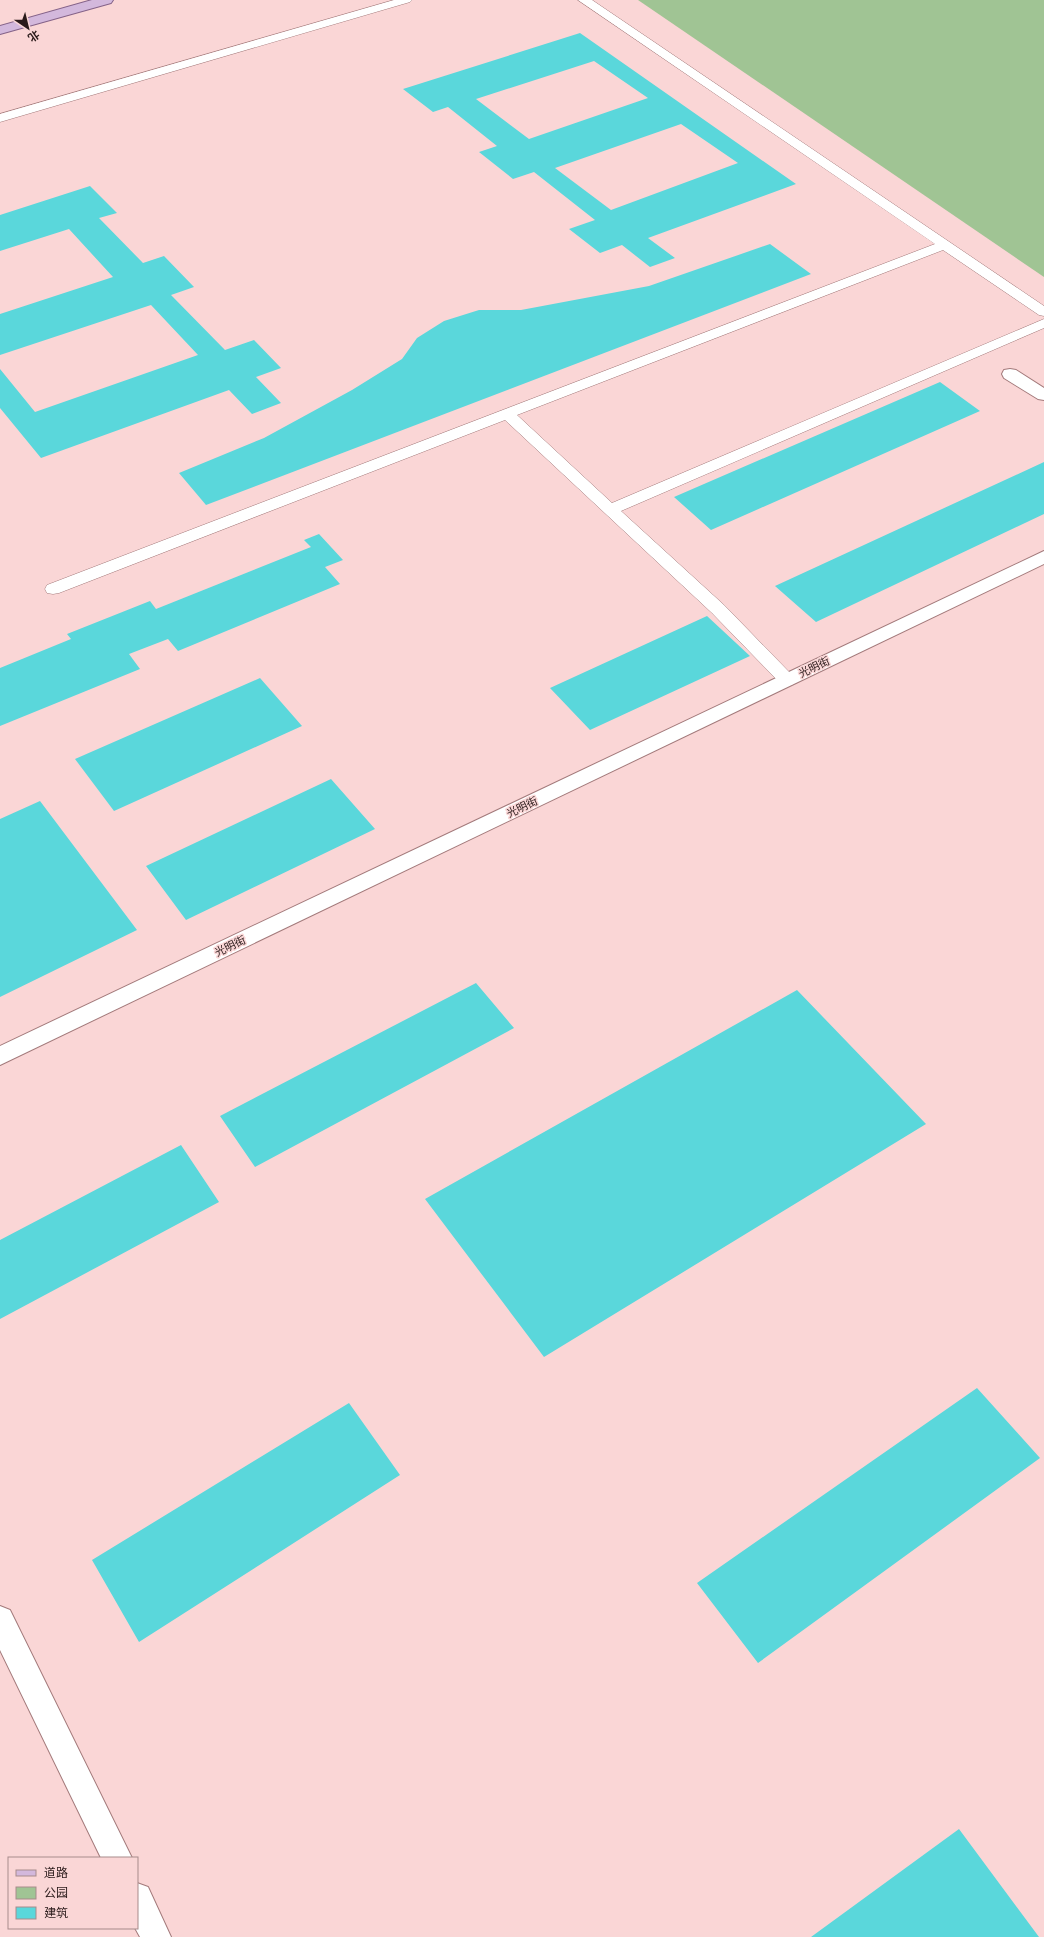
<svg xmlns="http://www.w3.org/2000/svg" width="1044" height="1937" viewBox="0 0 1044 1937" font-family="Manrope,'Noto Sans SC',sans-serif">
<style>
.green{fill:#a0c494}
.building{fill:#5ad7db;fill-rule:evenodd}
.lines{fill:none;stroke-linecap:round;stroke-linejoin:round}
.lane-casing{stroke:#a37a7b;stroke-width:1}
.street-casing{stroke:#a37a7b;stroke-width:2}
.primary-casing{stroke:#846288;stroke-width:2}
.lane{fill:#fff;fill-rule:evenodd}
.street{fill:#fff;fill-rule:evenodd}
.primary{fill:#d3b8dc;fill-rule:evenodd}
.labels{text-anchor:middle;stroke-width:3;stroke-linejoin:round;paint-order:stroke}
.street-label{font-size:11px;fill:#2a1a1a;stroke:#fad6d6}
</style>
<rect width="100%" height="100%" fill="#fad6d6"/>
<!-- green -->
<path class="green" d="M 638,0 L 1044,0 L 1044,277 Z"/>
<!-- building -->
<path class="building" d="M 580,33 L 796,184 L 648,238 L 675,258 L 650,267 L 622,245 L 600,253 L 569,229 L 595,220 L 534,172 L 513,179 L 479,152 L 497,146 L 448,107 L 433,112 L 403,89 ZM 594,61 L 648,98 L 529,139 L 476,99 ZM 681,124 L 738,163 L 611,210 L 555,168 Z
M 90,186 L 117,213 L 99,218 L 143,263 L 164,256 L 194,287 L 171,295 L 225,350 L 254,340 L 281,368 L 256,377 L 281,403 L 252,414 L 229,390 L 41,458 L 0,408 L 0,369 L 35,412 L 198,355 L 151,305 L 0,355 L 0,314 L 113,277 L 69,229 L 0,251 L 0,215 Z
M 770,244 L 811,274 L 206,505 L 179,473 L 264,438 L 352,390 L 402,359 L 417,338 L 444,321 L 479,310 L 521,310 L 649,286 Z
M 940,382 L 980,411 L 711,530 L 674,497 Z
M 1044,462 L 1044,514 L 816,622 L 775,586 Z
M 319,534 L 343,560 L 325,567 L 340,584 L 178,651 L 168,639 L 129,654 L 140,669 L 0,726 L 0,668 L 71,639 L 67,634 L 150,601 L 156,609 L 311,547 L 304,540 Z
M 707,616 L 750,656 L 590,730 L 550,688 Z
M 260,678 L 302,726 L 114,811 L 75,759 Z
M 331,779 L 375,829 L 186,920 L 146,866 Z
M 40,801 L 137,930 L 0,997 L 0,819 Z
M 476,983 L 514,1028 L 255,1167 L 220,1116 Z
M 797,990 L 926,1124 L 544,1357 L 425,1199 Z
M 181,1145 L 219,1202 L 0,1319 L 0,1240 Z
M 977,1388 L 1040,1458 L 758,1663 L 697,1583 Z
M 349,1403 L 400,1475 L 139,1642 L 92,1560 Z
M 959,1829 L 1039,1937 L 811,1937 Z"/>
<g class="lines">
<defs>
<path id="lane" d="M 394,0 L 412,0 L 410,2 L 0,122 L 0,114 Z
M 578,0 L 592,0 L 1044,306 L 1044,316 L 1039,315 L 943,250 L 517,415 L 612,503 L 1044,319 L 1044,328 L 621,511 L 724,605 L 793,676 L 795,680 L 793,684 L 787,686 L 781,684 L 712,613 L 505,420 L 59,593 L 53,594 L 47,593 L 45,589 L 47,585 L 935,244 Z"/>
<path id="street" d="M 1010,369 L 1016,370 L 1044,388 L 1044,400 L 1038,399 L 1004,378 L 1002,374 L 1004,370 Z
M 1044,551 L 1044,564 L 0,1065 L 0,1046 Z
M 0,1606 L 10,1610 L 132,1858 L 101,1858 L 0,1650 Z
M 137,1883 L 148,1887 L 171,1937 L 140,1937 L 135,1928 L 137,1928 Z"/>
<path id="primary" d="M 92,0 L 113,0 L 111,3 L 0,34 L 0,26 Z"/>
</defs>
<!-- lane casing -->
<use href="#lane" class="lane-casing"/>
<!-- street casing -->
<use href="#street" class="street-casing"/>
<!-- primary casing -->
<use href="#primary" class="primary-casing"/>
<!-- lane -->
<use href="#lane" class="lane"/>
<!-- street -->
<use href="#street" class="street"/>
<!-- primary -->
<use href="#primary" class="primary"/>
</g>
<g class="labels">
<!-- street labels -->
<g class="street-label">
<text transform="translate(814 667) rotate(-26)" y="4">光明街</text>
<text transform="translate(522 807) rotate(-26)" y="4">光明街</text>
<text transform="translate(230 946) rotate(-26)" y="4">光明街</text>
</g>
</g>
<!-- legend -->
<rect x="8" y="1857" width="130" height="72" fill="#fad6d6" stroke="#a78b8b"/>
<rect x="16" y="1870" width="20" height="6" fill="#d3b8dc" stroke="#a78b8b"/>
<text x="44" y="1877" font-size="12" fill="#2a1a1a">道路</text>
<rect x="16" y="1887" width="20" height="12" fill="#a0c494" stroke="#a78b8b"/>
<text x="44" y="1897" font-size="12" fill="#2a1a1a">公园</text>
<rect x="16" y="1907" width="20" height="12" fill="#5ad7db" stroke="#a78b8b"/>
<text x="44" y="1917" font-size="12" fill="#2a1a1a">建筑</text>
<!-- north arrow -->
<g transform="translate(28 28) rotate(145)" stroke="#fad6d6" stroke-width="3" paint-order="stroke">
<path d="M0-3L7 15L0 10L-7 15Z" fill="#2a1a1a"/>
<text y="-6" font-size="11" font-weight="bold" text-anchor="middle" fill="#2a1a1a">北</text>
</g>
</svg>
